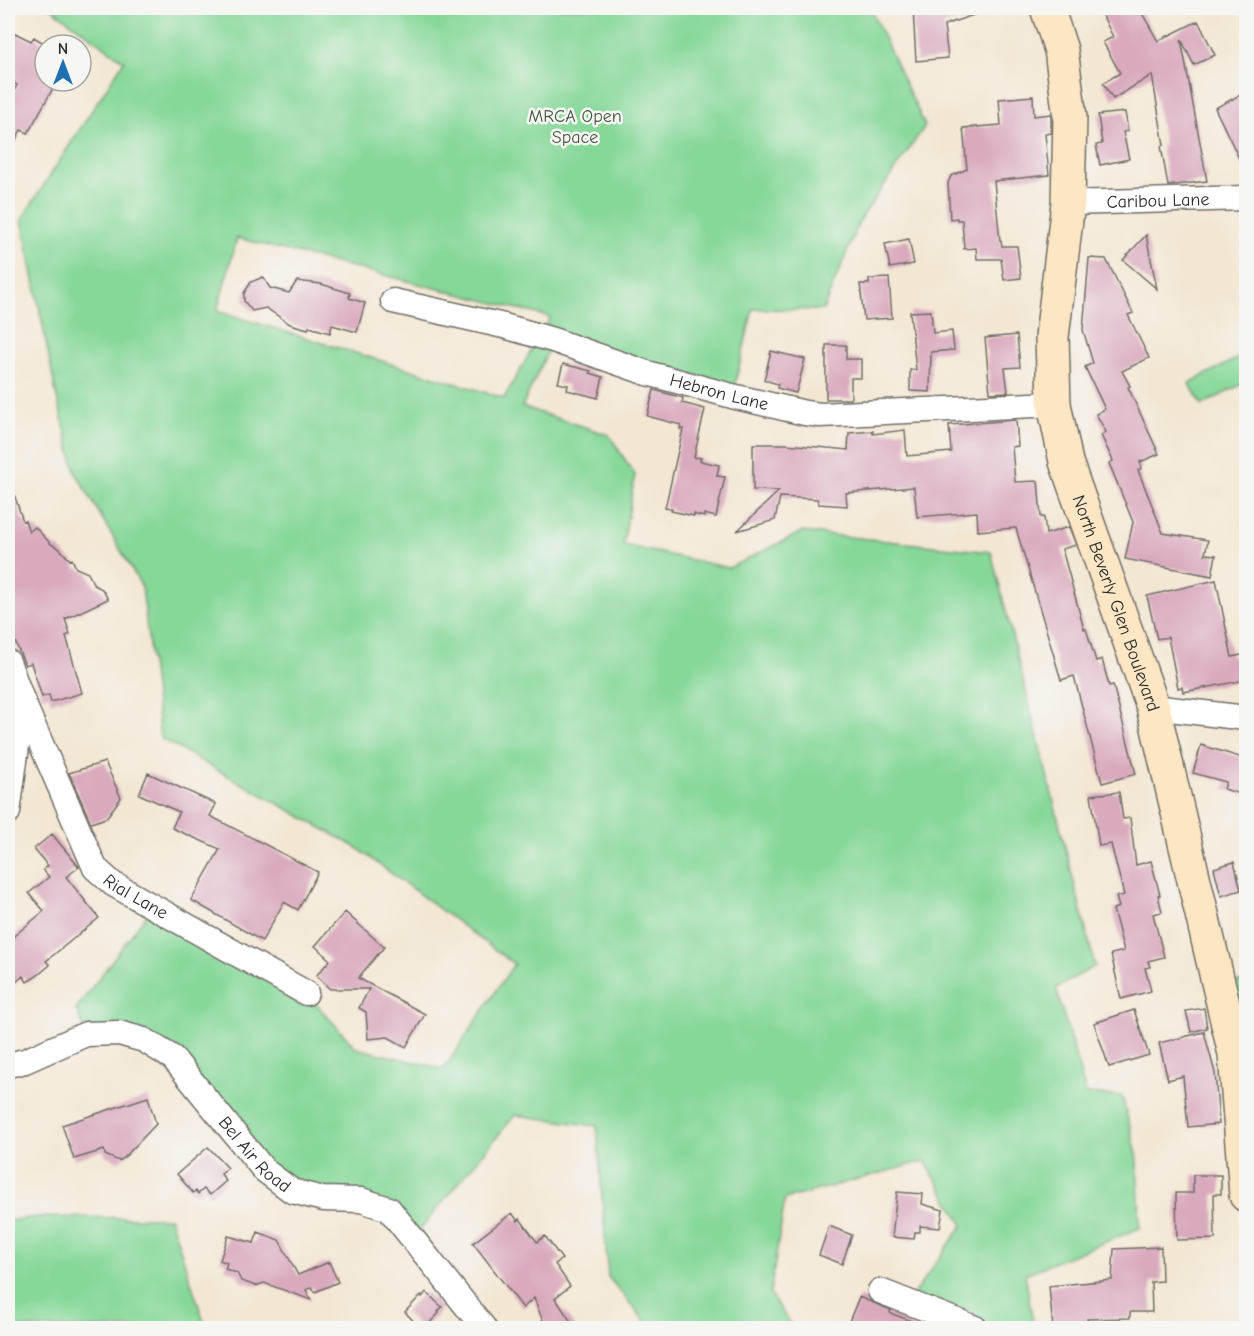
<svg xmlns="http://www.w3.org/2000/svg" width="1254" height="1336" viewBox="0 0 1254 1336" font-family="'Comic Neue',sans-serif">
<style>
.green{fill:#86d899;stroke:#588262;stroke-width:1.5;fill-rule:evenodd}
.building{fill:#d9a9be}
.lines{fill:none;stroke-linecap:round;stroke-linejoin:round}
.minor-casing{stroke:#716d66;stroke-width:27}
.secondary-casing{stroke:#716d66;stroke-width:36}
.minor{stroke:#fff;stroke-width:24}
.secondary{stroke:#fce6c4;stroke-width:33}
.labels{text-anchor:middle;stroke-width:5;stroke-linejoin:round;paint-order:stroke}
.park-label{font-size:18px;fill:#425646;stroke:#f6f6f2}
.street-label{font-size:18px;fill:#2b2b2b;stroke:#f6f6f2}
</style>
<rect width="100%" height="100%" fill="#f6f6f2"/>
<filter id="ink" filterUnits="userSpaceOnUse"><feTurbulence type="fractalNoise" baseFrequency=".0167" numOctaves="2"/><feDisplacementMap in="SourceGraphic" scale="12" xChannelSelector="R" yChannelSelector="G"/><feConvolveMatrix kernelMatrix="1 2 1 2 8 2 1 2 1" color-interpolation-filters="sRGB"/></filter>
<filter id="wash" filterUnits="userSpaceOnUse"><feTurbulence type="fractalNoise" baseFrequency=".008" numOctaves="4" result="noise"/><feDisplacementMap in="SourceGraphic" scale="24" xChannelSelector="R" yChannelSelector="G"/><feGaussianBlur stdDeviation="1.35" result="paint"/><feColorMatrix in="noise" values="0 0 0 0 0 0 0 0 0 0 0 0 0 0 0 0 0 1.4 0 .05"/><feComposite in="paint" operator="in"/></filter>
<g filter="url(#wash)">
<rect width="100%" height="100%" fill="#f3e7d4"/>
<!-- green -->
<path class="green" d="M 51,8 L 870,8 L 925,126 L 860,220 L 823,310 L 753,309 L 732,396 L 553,340 L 522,407 L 609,435 L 635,475 L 623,545 L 729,568 L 802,532 L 991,552 L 1095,966 L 1056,988 L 1086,1094 L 1122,1096 L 1137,1154 L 1140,1228 L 1025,1274 L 1034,1328 L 975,1328 L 908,1302 L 963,1225 L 925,1161 L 785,1199 L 770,1294 L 793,1328 L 651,1328 L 608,1277 L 597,1126 L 515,1115 L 413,1238 L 389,1209 L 292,1191 L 173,1058 L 86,1034 L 76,1009 L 152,907 L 306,993 L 356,1048 L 444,1069 L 514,964 L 354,846 L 160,738 L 142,587 L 76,473 L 57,398 L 22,219 L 124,61 ZM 237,238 L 550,317 L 550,318 L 504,398 L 217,311 Z
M 1246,354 L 1246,382 L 1202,405 L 1189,383 Z
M 1246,980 L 1246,1054 L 1219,987 Z
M 35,1217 L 170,1218 L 206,1328 L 8,1328 L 8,1221 Z"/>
<g id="blocks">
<!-- building -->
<path class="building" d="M 913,8 L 987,8 L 988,10 L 944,25 L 948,58 L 916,61 Z
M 1099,8 L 1139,8 L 1158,41 L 1198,21 L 1215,55 L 1194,65 L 1181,39 L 1207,181 L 1168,186 L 1161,146 L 1164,145 L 1152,75 L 1113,99 L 1103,83 L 1120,73 L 1103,42 L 1113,37 Z
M 15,33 L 31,41 L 34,37 L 45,44 L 45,81 L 57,81 L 28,133 L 21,130 L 8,155 L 8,102 L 17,85 L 8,80 L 8,47 Z
M 1246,92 L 1246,173 L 1215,108 Z
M 1033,96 L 1034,116 L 1051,114 L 1051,133 L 1045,134 L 1049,175 L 994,181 L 1000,241 L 1001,241 L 1002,246 L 1017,246 L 1021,278 L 1004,280 L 1001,259 L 977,259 L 976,248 L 964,249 L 962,220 L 957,220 L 957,218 L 950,219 L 948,183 L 951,176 L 967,169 L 963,128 L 1001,125 L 999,99 Z
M 1125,112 L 1128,131 L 1123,132 L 1129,159 L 1100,165 L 1096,145 L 1102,144 L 1098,115 Z
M 1146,235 L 1157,289 L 1123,260 Z
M 909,239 L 914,264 L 890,268 L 885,244 Z
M 1089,258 L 1106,259 L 1133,313 L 1128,315 L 1149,358 L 1122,371 L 1130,386 L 1128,387 L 1159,454 L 1140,462 L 1142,468 L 1138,470 L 1163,533 L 1208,540 L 1205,554 L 1216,555 L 1212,576 L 1125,559 L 1133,522 L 1109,463 L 1113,461 L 1101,435 L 1106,432 L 1096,414 L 1105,409 L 1085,367 L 1093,363 L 1083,330 Z
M 263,277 L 270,288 L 289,293 L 297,281 L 321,284 L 350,293 L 349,298 L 365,303 L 357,332 L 332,325 L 330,333 L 309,327 L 308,329 L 290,324 L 266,308 L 252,311 L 244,301 L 244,293 L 251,282 Z
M 889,278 L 892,318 L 864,320 L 860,284 L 869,284 L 869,279 Z
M 931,311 L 933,333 L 952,331 L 954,350 L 931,352 L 930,392 L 910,391 L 910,370 L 916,370 L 910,312 Z
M 1017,335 L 1020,367 L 1005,368 L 1008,392 L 990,393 L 985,338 Z
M 826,345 L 846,345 L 846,359 L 861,359 L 861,378 L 851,378 L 851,399 L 826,399 Z
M 771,351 L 805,359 L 796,393 L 777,388 L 778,384 L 764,380 Z
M 563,364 L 591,371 L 590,373 L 603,377 L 598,398 L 567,390 L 568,385 L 558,383 Z
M 654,390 L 683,398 L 682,403 L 705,409 L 694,457 L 701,458 L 700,461 L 719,465 L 717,476 L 725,477 L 716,517 L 704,514 L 704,517 L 694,514 L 694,516 L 671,511 L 672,509 L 665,508 L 683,429 L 680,429 L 681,425 L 647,416 Z
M 1016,420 L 1018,446 L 1012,447 L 1015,482 L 1038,481 L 1041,517 L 1044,517 L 1046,534 L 1069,527 L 1076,545 L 1062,549 L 1084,629 L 1086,629 L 1096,661 L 1102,659 L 1109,686 L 1113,685 L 1136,774 L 1102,783 L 1074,676 L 1061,680 L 1016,528 L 978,531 L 977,512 L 917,517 L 914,487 L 846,493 L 847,506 L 819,504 L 817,499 L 780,497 L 775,520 L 737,531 L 779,491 L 753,490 L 753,444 L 786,444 L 848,450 L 849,433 L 873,431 L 873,434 L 905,430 L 907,456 L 951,452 L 949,425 Z
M 8,485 L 11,485 L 23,521 L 25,520 L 29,532 L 35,527 L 51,544 L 60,549 L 70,560 L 72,559 L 76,568 L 88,573 L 94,585 L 102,589 L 108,599 L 65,619 L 70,634 L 66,636 L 82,693 L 51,702 L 49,695 L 42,697 L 31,663 L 25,665 L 8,625 Z
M 1216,580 L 1232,657 L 1246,654 L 1246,680 L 1183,692 L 1182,687 L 1178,688 L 1168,637 L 1157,639 L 1147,596 Z
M 1201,745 L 1246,759 L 1246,796 L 1224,789 L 1226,782 L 1193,773 Z
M 105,762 L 121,798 L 106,818 L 91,823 L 69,773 Z
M 148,773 L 216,804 L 210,816 L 318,872 L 298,910 L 284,902 L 262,941 L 191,900 L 220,849 L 172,828 L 179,812 L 139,794 Z
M 1119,792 L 1123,819 L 1130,818 L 1136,865 L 1151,861 L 1160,895 L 1158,895 L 1162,912 L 1153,914 L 1164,957 L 1148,961 L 1150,967 L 1145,968 L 1151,991 L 1121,999 L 1111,954 L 1124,951 L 1113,909 L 1119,907 L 1116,897 L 1124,895 L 1111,844 L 1099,846 L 1091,795 Z
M 52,834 L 79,867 L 66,877 L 99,918 L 46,961 L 50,965 L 37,976 L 27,982 L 23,976 L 8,989 L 8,941 L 44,911 L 29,893 L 49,877 L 43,870 L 48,866 L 34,849 Z
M 1234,862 L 1241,890 L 1221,896 L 1214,868 Z
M 345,912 L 384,947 L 358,978 L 425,1014 L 406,1047 L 388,1037 L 368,1039 L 366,1012 L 359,1008 L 369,989 L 330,989 L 316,976 L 330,960 L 315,946 Z
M 1204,1008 L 1207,1028 L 1191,1032 L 1186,1011 Z
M 1134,1010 L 1149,1055 L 1109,1067 L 1094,1023 Z
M 1204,1032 L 1215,1073 L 1219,1124 L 1188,1127 L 1183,1076 L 1168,1080 L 1159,1043 Z
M 148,1097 L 156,1124 L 124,1158 L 119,1161 L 105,1155 L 104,1150 L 74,1159 L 62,1125 Z
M 208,1147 L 228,1168 L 221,1174 L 226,1181 L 210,1195 L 204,1189 L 198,1194 L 196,1191 L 193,1193 L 177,1174 Z
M 1193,1175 L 1221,1175 L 1221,1194 L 1214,1194 L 1215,1239 L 1177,1240 L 1176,1193 L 1193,1193 Z
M 897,1192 L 923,1194 L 922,1204 L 943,1210 L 940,1228 L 920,1226 L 920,1232 L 915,1232 L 914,1239 L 892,1237 Z
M 512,1213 L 518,1221 L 520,1219 L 537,1242 L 545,1236 L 562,1259 L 555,1264 L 570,1286 L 555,1298 L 576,1329 L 546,1329 L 534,1298 L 523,1308 L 473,1243 Z
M 829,1226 L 852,1235 L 842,1264 L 819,1255 Z
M 258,1232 L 279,1240 L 298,1275 L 329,1262 L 338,1282 L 315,1292 L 312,1287 L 306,1290 L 311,1300 L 264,1283 L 256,1286 L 241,1281 L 237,1273 L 225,1269 L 227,1263 L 220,1260 L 228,1236 L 254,1243 Z
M 1161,1247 L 1162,1281 L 1151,1282 L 1152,1312 L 1130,1312 L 1130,1318 L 1087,1319 L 1088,1323 L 1073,1324 L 1073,1329 L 1053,1329 L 1049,1286 L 1112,1280 L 1114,1249 Z
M 426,1292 L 442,1307 L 438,1312 L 439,1313 L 424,1329 L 421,1329 L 405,1312 L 421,1295 L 422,1297 Z
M 859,1297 L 891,1310 L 890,1313 L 925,1326 L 925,1329 L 846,1329 Z"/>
</g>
</g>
<g filter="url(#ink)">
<use href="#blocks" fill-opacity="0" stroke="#716d66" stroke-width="1.5"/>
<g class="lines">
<defs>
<g id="minor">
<path id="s1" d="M 1068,203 L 1246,198"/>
<path id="s2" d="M 393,301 L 504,326 L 553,340 L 647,373 L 732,396 L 805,413 L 820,415 L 1054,404"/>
<path d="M 8,662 L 23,702 L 8,812"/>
<path id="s3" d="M 23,702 L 95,868 L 113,884 L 306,993"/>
<path d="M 1153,707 L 1246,718"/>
<path id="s4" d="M 8,1065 L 25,1061 L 86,1034 L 119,1033 L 144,1040 L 173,1058 L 264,1170 L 292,1191 L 323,1199 L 361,1200 L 389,1209 L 484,1328"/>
<path d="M 880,1291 L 975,1328"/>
</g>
<g id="secondary">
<path id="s5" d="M 1047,8 L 1061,50 L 1070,117 L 1068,203 L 1052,337 L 1054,404 L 1066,462 L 1153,707 L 1235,1054 L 1246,1195"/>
</g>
</defs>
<!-- minor casing -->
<use href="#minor" class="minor-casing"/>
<!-- secondary casing -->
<use href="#secondary" class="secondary-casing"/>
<!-- minor -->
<use href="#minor" class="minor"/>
<!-- secondary -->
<use href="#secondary" class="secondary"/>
</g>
</g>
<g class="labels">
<!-- park labels -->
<g class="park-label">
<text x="575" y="122">MRCA Open<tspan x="575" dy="21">Space</tspan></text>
</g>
<!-- street labels -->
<g class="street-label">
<text dy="6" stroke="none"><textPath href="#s1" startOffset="90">Caribou Lane</textPath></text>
<text dy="6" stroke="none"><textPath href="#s2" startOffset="339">Hebron Lane</textPath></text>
<text dy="6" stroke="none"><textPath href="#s5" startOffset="609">North Beverly Glen Boulevard</textPath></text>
<text dy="6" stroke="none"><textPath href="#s3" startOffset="231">Rial Lane</textPath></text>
<text dy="6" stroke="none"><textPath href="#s4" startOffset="304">Bel Air Road</textPath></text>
</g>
</g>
<!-- margin -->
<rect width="1254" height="1336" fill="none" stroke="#f6f6f2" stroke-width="30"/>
<!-- north arrow -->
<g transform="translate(63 63)"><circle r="28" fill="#f6f6f2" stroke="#a5a5a2" stroke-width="1.5"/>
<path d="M0-4.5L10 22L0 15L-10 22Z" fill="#1f6fb2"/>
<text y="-9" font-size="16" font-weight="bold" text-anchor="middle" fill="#2b2b2b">N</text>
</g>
</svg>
